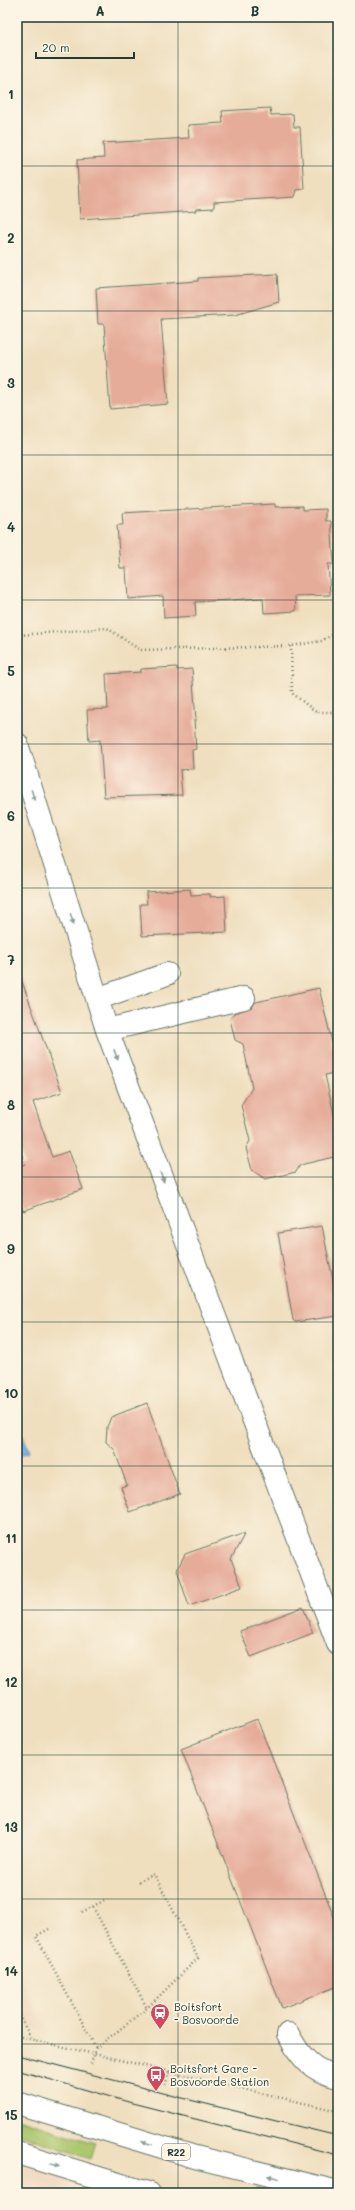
<svg xmlns="http://www.w3.org/2000/svg" width="355" height="2210" viewBox="0 0 355 2210" font-family="Mali,sans-serif">
<style>
.built{fill:#f0d6bc}
.green{fill:#adc76d;stroke:#668250}
.water{fill:#76b3e8;stroke:#4a788e}
.building{fill:#e6ac9a}
.lines{fill:none;stroke-linecap:round;stroke-linejoin:round}
.minor-casing{stroke:#687665;stroke-width:24}
.major-casing{stroke:#687665;stroke-width:24}
.path{stroke:#687665;stroke-width:2.5;stroke-dasharray:1 3;stroke-linecap:butt}
.minor{stroke:#fff;stroke-width:22}
.major{stroke:#fff;stroke-width:22}
.tram{stroke:#1f3d34;stroke-width:1}
.oneway{fill:#8f9e9a}
.grid{fill:none;stroke:#1f3d34;stroke-width:1;stroke-opacity:0.55}
.labels{text-anchor:middle;stroke-width:3.5;stroke-linejoin:round;paint-order:stroke}
.shield{fill:#fcf5e5;stroke:#617469;stroke-width:1}
.shield-label{font-size:10px;font-weight:bold;fill:#1f3d34}
.poi-label{font-size:11px;fill:#1f3d34;stroke:#fcf5e5;text-anchor:start}
.neatline{fill:none;stroke:#1f3d34;stroke-width:1.5}
.grid-label{font-size:13px;text-anchor:middle;font-weight:bold;fill:#1f3d34}
</style>
<rect width="100%" height="100%" fill="#fcf5e5"/>
<filter id="ink" filterUnits="userSpaceOnUse"><feTurbulence type="fractalNoise" baseFrequency=".025" numOctaves="2"/><feDisplacementMap in="SourceGraphic" scale="8" xChannelSelector="R" yChannelSelector="G"/><feConvolveMatrix kernelMatrix="1 2 1 2 8 2 1 2 1" color-interpolation-filters="sRGB"/></filter>
<filter id="wash" filterUnits="userSpaceOnUse"><feTurbulence type="fractalNoise" baseFrequency=".012" numOctaves="4" result="noise"/><feDisplacementMap in="SourceGraphic" scale="16" xChannelSelector="R" yChannelSelector="G"/><feGaussianBlur stdDeviation="0.9" result="paint"/><feColorMatrix in="noise" values="0 0 0 0 0 0 0 0 0 0 0 0 0 0 0 0 0 1.4 0 .05"/><feComposite in="paint" operator="in"/></filter>
<g filter="url(#wash)">
<rect width="100%" height="100%" fill="#efdfbf"/>
<!-- built -->
<path class="built" d="M 17,1975 L 49,2033 L 17,2023 Z
M 17,2163 L 120,2193 L 17,2193 Z"/>
<!-- green -->
<path class="green" d="M 17,2119 L 95,2143 L 90,2159 L 17,2133 Z
M 256,2187 L 277,2193 L 255,2193 Z"/>
<!-- water -->
<path class="water" d="M 17,1419 L 29,1452 L 17,1456 Z"/>
<g id="blocks">
<!-- building -->
<path class="building" d="M 270,108 L 271,115 L 293,114 L 294,127 L 300,127 L 304,189 L 297,190 L 295,197 L 214,202 L 214,208 L 196,209 L 196,211 L 80,219 L 77,160 L 104,158 L 103,143 L 189,138 L 188,125 L 223,123 L 222,111 Z
M 277,274 L 279,302 L 235,315 L 161,319 L 168,404 L 110,409 L 104,324 L 98,324 L 96,288 L 198,281 L 198,278 Z
M 275,504 L 275,507 L 303,506 L 303,510 L 326,509 L 326,521 L 331,521 L 334,564 L 328,564 L 330,595 L 295,596 L 296,611 L 264,613 L 263,598 L 195,602 L 196,616 L 164,618 L 163,596 L 128,599 L 126,568 L 120,568 L 117,525 L 123,525 L 122,513 Z
M 177,667 L 177,670 L 192,669 L 196,720 L 194,720 L 196,749 L 192,750 L 193,769 L 180,770 L 182,795 L 104,797 L 100,740 L 89,741 L 87,710 L 108,709 L 106,674 L 141,672 L 141,669 Z
M 190,889 L 191,895 L 210,894 L 210,897 L 225,896 L 227,932 L 142,936 L 140,904 L 147,904 L 146,892 Z
M 20,976 L 62,1092 L 33,1102 L 52,1157 L 69,1151 L 83,1189 L 23,1211 L 17,1195 L 17,1167 L 25,1164 L 17,1142 L 17,977 Z
M 319,988 L 338,1068 L 338,1072 L 325,1075 L 338,1132 L 338,1156 L 300,1165 L 296,1172 L 265,1179 L 252,1170 L 246,1148 L 250,1141 L 241,1105 L 252,1088 L 243,1044 L 235,1040 L 230,1019 L 235,1013 L 252,1007 L 256,1002 Z
M 322,1226 L 338,1305 L 338,1316 L 295,1322 L 293,1320 L 278,1233 Z
M 147,1403 L 180,1494 L 130,1512 L 121,1487 L 127,1485 L 114,1449 L 106,1442 L 107,1427 L 111,1417 Z
M 245,1533 L 231,1559 L 242,1587 L 189,1606 L 177,1570 L 185,1554 Z
M 303,1607 L 313,1633 L 251,1657 L 240,1631 Z
M 257,1719 L 338,1927 L 338,1986 L 282,2008 L 181,1749 Z"/>
</g>
</g>
<g filter="url(#ink)">
<use href="#blocks" fill-opacity="0" stroke="#687665" stroke-width="1"/>
<g class="lines">
<defs>
<path id="minor" d="M 17,744 L 107,1030 L 338,1644
M 97,999 L 167,974
M 107,1030 L 244,998
M 288,2034 C 300,2057 312,2071 338,2077"/>
<path id="major" d="M 17,2103 L 195,2157 L 338,2192
M 17,2153 L 148,2193"/>
</defs>
<!-- minor casing -->
<use href="#minor" class="minor-casing"/>
<!-- major casing -->
<use href="#major" class="major-casing"/>
<!-- path -->
<path class="path" d="M 20,635 L 107,628 L 140,650 L 291,646 L 321,641 L 338,632
M 291,646 L 292,693 L 316,712 L 338,712
M 93,1907 L 147,2008
M 82,1912 L 107,1899
M 49,1929 L 36,1936 L 96,2048
M 17,2012 L 32,2040
M 17,2036 L 338,2111
M 91,2064 L 96,2048 L 147,2008 L 198,1958 L 154,1874 L 138,1882
M 165,2085 L 169,2072"/>
<!-- minor -->
<use href="#minor" class="minor"/>
<!-- major -->
<use href="#major" class="major"/>
<!-- tram -->
<path class="tram" d="M 17,2055 L 194,2101 L 338,2136
M 17,2070 L 132,2103 L 338,2155"/>
</g>
<!-- one-way arrows -->
<defs><path id="oneway-solid" d="M-6-.8H1V-3.2L6.5 0L1 3.2V.8H-6Z"/></defs>
<g class="oneway">
<use href="#oneway-solid" transform="translate(33 795) rotate(73)"/>
<use href="#oneway-solid" transform="translate(72 919) rotate(73)"/>
<use href="#oneway-solid" transform="translate(116 1055) rotate(69)"/>
<use href="#oneway-solid" transform="translate(162 1177) rotate(69)"/>
<use href="#oneway-solid" transform="translate(147 2143) rotate(-163)"/>
<use href="#oneway-solid" transform="translate(54 2165) rotate(17)"/>
<use href="#oneway-solid" transform="translate(273 2177) rotate(-166)"/>
</g>
</g>
<!-- grid -->
<path class="grid" d="M 178,17 L 178,2193M 17,166 L 338,166M 17,311 L 338,311M 17,455 L 338,455M 17,600 L 338,600M 17,744 L 338,744M 17,888 L 338,888M 17,1033 L 338,1033M 17,1177 L 338,1177M 17,1322 L 338,1322M 17,1466 L 338,1466M 17,1610 L 338,1610M 17,1755 L 338,1755M 17,1899 L 338,1899M 17,2044 L 338,2044"/>
<!-- icons -->
<defs>
<symbol id="station-pin" viewBox="-11 -11 22 30"><path d="M0 17L-7.5 6A9.5 9.5 0 1 1 7.5 6Z" fill="#d1495b" stroke="#fcf5e5"/><path d="M-3-6H3Q5-6 5-4V2Q5 4 3 4L4.5 6H3L1.5 4h-3L-3 6H-4.5L-3 4Q-5 4-5 2V-4Q-5-6-3-6ZM-3.5-4v3h7v-3ZM-3.5 1v1.5H-2V1ZM2 1v1.5H3.5V1Z" fill="#fff"/></symbol>
<symbol id="bus-pin" viewBox="-11 -11 22 30"><path d="M0 17L-7.5 6A9.5 9.5 0 1 1 7.5 6Z" fill="#d1495b" stroke="#fcf5e5"/><path d="M-5-6H5V4H4V6H2V4H-2V6H-4V4H-5ZM-3.5-4V0h7V-4ZM-3.5 1.2v1.5H-2V1.2ZM2 1.2v1.5H3.5V1.2Z" fill="#fff"/></symbol>
</defs>
<g fill-rule="evenodd">
<use href="#station-pin" x="149" y="2002" width="22" height="30"/>
<use href="#bus-pin" x="145" y="2064" width="22" height="30"/>
</g>
<g class="labels">
<!-- shield labels -->
<rect class="shield" x="162" y="2144" width="28" height="16" rx="3"/>
<g class="shield-label">
<text x="176" y="2156">R22</text>
</g>
<!-- poi labels -->
<g class="poi-label">
<text x="174" y="2011">Boitsfort<tspan x="174" dy="13">- Bosvoorde</tspan></text>
<text x="170" y="2073">Boitsfort Gare -<tspan x="170" dy="13">Bosvoorde Station</tspan></text>
</g>
</g>
<!-- margin -->
<rect width="355" height="2210" fill="none" stroke="#fcf5e5" stroke-width="44"/>
<!-- scale -->
<path d="M36 52v6h98v-6" fill="none" stroke="#1f3d34" stroke-width="2"/>
<text x="42" y="52" font-size="12" fill="#1f3d34" stroke="#fcf5e5" stroke-width="3" paint-order="stroke">20 m</text>
<rect x="22" y="22" width="311" height="2166" class="neatline"/>
<g class="grid-label">
<text x="100" y="16">A</text>
<text x="255" y="16">B</text>
<text x="11" y="99">1</text>
<text x="11" y="243">2</text>
<text x="11" y="388">3</text>
<text x="11" y="532">4</text>
<text x="11" y="676">5</text>
<text x="11" y="821">6</text>
<text x="11" y="965">7</text>
<text x="11" y="1110">8</text>
<text x="11" y="1254">9</text>
<text x="11" y="1398">10</text>
<text x="11" y="1543">11</text>
<text x="11" y="1687">12</text>
<text x="11" y="1832">13</text>
<text x="11" y="1976">14</text>
<text x="11" y="2120">15</text>
</g>
</svg>
